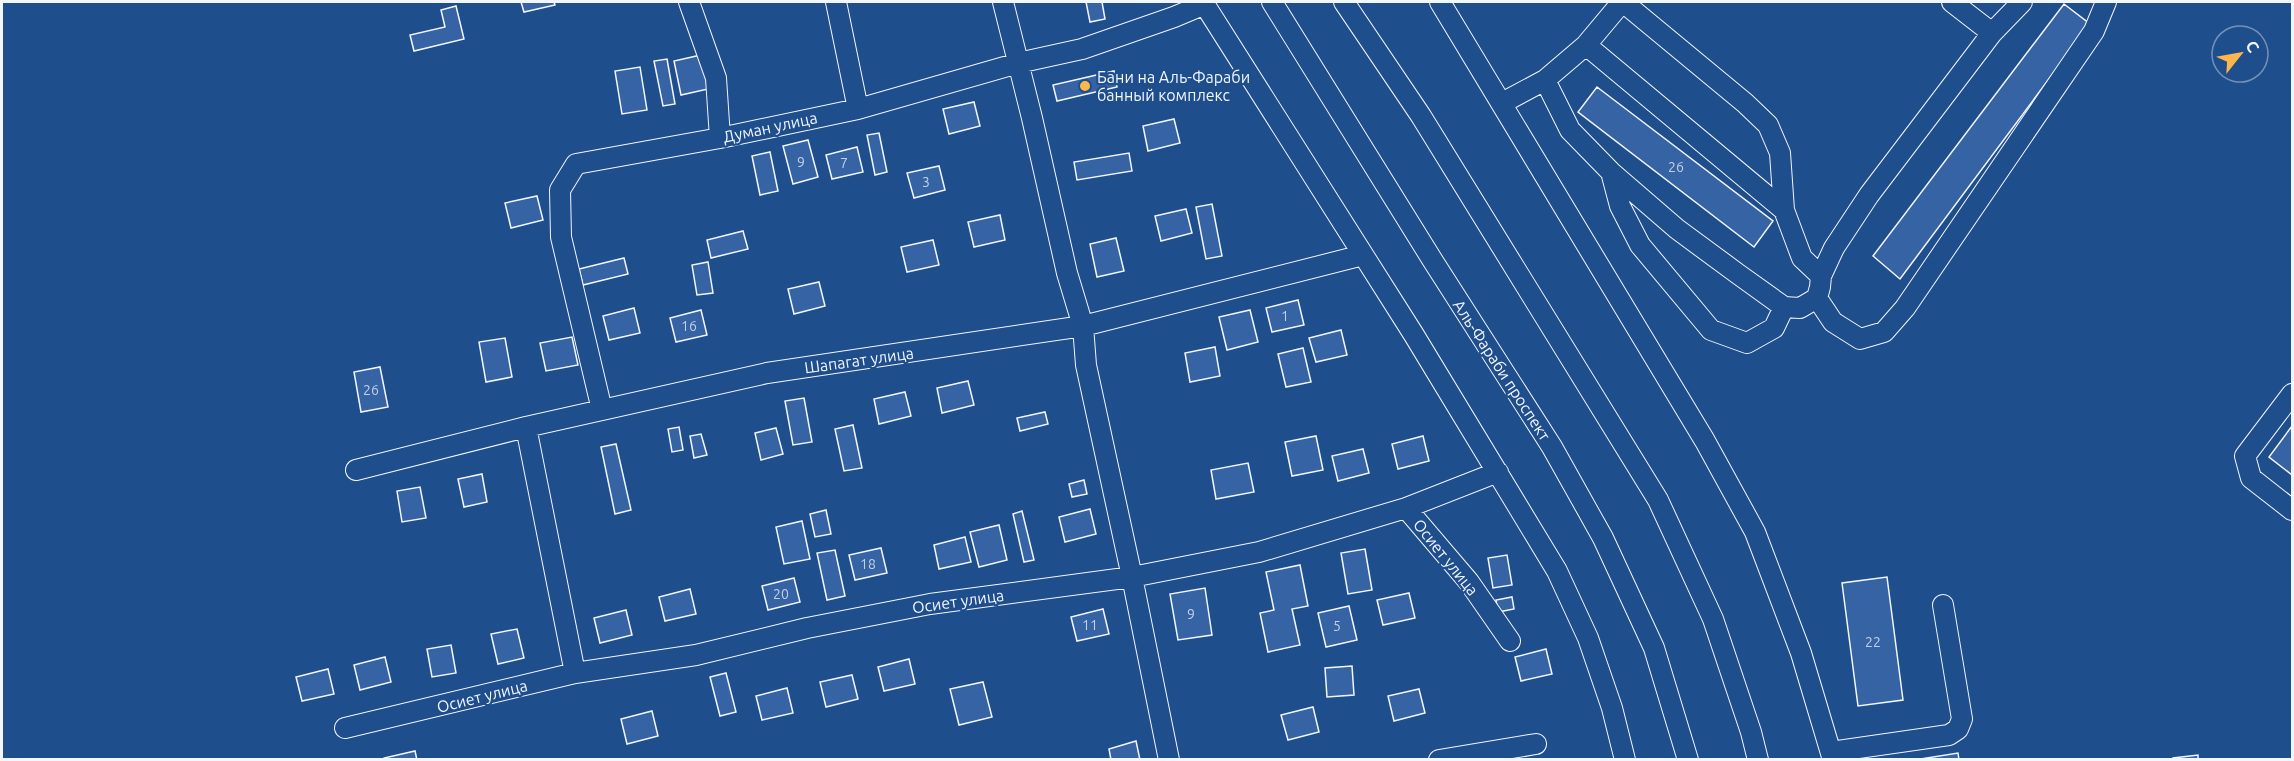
<svg xmlns="http://www.w3.org/2000/svg" width="2294" height="761" viewBox="0 0 2294 761" font-family="Ubuntu,sans-serif">
<style>
.building{fill:#3563a3;stroke:#f2f6ff;stroke-width:1.5}
.lines{fill:none;stroke-linecap:round;stroke-linejoin:round}
.minor-casing{stroke:#f2f6ff;stroke-width:22}
.minor{stroke:#1f4e8c;stroke-width:20}
.poi-dot{fill:#ffb74d;stroke:#1f4e8c;stroke-width:2}
.labels{text-anchor:middle;stroke-width:4.5;stroke-linejoin:round;paint-order:stroke}
.number-label{font-size:14px;fill:#c3d1e8}
.poi-label{font-size:16px;fill:#f2f6ff;stroke:#1f4e8c;text-anchor:start}
.street-label{font-size:16px;fill:#f2f6ff;stroke:#1f4e8c}
</style>
<rect width="100%" height="100%" fill="#1f4e8c"/>
<!-- building -->
<path class="building" d="M 521,2 L 554,2 L 555,5 L 524,12 Z
M 1086,2 L 1102,2 L 1105,19 L 1090,22 Z
M 2064,4 L 2090,24 L 1900,279 L 1873,256 Z
M 456,6 L 464,39 L 414,51 L 410,35 L 445,27 L 441,10 Z
M 701,55 L 708,89 L 681,95 L 674,61 Z
M 667,59 L 675,104 L 663,106 L 654,61 Z
M 640,67 L 647,110 L 622,114 L 615,71 Z
M 1114,71 L 1117,87 L 1057,101 L 1053,85 Z
M 1597,87 L 1773,221 L 1754,247 L 1578,112 Z
M 974,102 L 980,126 L 949,134 L 943,109 Z
M 1174,119 L 1180,143 L 1148,151 L 1143,126 Z
M 879,133 L 887,172 L 875,175 L 867,135 Z
M 808,140 L 818,177 L 793,184 L 783,146 Z
M 857,147 L 863,172 L 832,179 L 826,155 Z
M 770,152 L 778,191 L 760,195 L 752,156 Z
M 1129,153 L 1132,171 L 1077,180 L 1074,162 Z
M 939,166 L 945,190 L 914,198 L 907,173 Z
M 537,196 L 543,220 L 511,228 L 505,203 Z
M 1212,204 L 1222,256 L 1206,259 L 1196,207 Z
M 1186,209 L 1192,233 L 1161,241 L 1155,216 Z
M 1000,215 L 1005,240 L 974,247 L 968,222 Z
M 743,231 L 748,249 L 711,258 L 707,240 Z
M 1116,238 L 1124,271 L 1097,277 L 1090,244 Z
M 933,240 L 939,265 L 907,272 L 901,247 Z
M 624,258 L 628,274 L 583,285 L 579,269 Z
M 708,262 L 713,293 L 697,295 L 692,265 Z
M 819,282 L 825,306 L 794,314 L 788,289 Z
M 1298,300 L 1304,325 L 1272,332 L 1266,308 Z
M 634,308 L 640,333 L 609,340 L 603,316 Z
M 701,310 L 707,335 L 676,342 L 670,318 Z
M 1250,310 L 1258,342 L 1227,350 L 1219,317 Z
M 1341,330 L 1347,355 L 1316,362 L 1309,338 Z
M 572,337 L 578,365 L 546,371 L 540,343 Z
M 505,338 L 512,377 L 486,382 L 479,342 Z
M 1215,347 L 1220,376 L 1190,382 L 1185,353 Z
M 1303,348 L 1311,382 L 1286,387 L 1278,354 Z
M 380,367 L 388,407 L 361,412 L 354,372 Z
M 968,381 L 974,405 L 942,413 L 937,388 Z
M 905,392 L 911,416 L 879,424 L 874,399 Z
M 804,398 L 812,442 L 793,445 L 785,401 Z
M 1045,412 L 1048,424 L 1020,431 L 1017,418 Z
M 853,425 L 862,468 L 844,471 L 835,429 Z
M 2292,426 L 2292,475 L 2269,457 Z
M 679,427 L 683,450 L 672,452 L 668,429 Z
M 776,428 L 783,454 L 761,460 L 755,433 Z
M 701,434 L 707,455 L 694,458 L 690,436 Z
M 1316,436 L 1323,470 L 1292,476 L 1285,442 Z
M 1423,436 L 1429,461 L 1398,469 L 1392,444 Z
M 616,444 L 631,510 L 615,514 L 601,447 Z
M 1363,449 L 1369,473 L 1338,481 L 1332,456 Z
M 1248,463 L 1254,492 L 1216,499 L 1211,470 Z
M 482,474 L 487,502 L 464,507 L 458,479 Z
M 1084,480 L 1087,494 L 1072,497 L 1069,484 Z
M 420,487 L 426,518 L 402,522 L 397,491 Z
M 1090,509 L 1096,534 L 1065,542 L 1059,517 Z
M 826,510 L 831,534 L 815,537 L 810,514 Z
M 1022,511 L 1034,560 L 1024,562 L 1013,514 Z
M 802,521 L 810,559 L 784,564 L 776,527 Z
M 999,525 L 1007,560 L 979,567 L 970,532 Z
M 965,537 L 971,562 L 939,569 L 934,545 Z
M 881,548 L 887,573 L 855,580 L 849,555 Z
M 1365,549 L 1372,590 L 1348,594 L 1341,553 Z
M 835,550 L 845,596 L 827,600 L 817,553 Z
M 1507,555 L 1512,585 L 1493,588 L 1488,558 Z
M 1300,565 L 1308,606 L 1292,609 L 1300,645 L 1268,652 L 1260,613 L 1274,610 L 1266,572 Z
M 1887,577 L 1903,700 L 1858,706 L 1842,583 Z
M 794,578 L 800,602 L 768,610 L 762,586 Z
M 1205,588 L 1212,635 L 1178,640 L 1170,594 Z
M 690,589 L 696,614 L 665,621 L 659,597 Z
M 1409,593 L 1415,618 L 1383,625 L 1377,600 Z
M 1512,597 L 1514,609 L 1498,612 L 1496,600 Z
M 1349,606 L 1357,640 L 1326,647 L 1318,613 Z
M 1103,609 L 1109,634 L 1077,641 L 1071,617 Z
M 626,610 L 632,635 L 600,643 L 594,618 Z
M 517,629 L 524,658 L 498,664 L 491,634 Z
M 451,645 L 456,673 L 432,677 L 427,649 Z
M 1546,649 L 1552,674 L 1521,681 L 1515,657 Z
M 385,657 L 391,682 L 360,690 L 354,665 Z
M 909,659 L 915,684 L 884,691 L 878,667 Z
M 1352,666 L 1354,695 L 1327,697 L 1325,668 Z
M 328,669 L 334,694 L 302,701 L 296,677 Z
M 726,673 L 736,712 L 720,716 L 710,677 Z
M 852,675 L 858,699 L 826,707 L 820,682 Z
M 983,682 L 992,717 L 959,725 L 950,689 Z
M 787,688 L 793,713 L 762,720 L 756,696 Z
M 1419,689 L 1425,713 L 1394,721 L 1388,696 Z
M 1313,707 L 1319,732 L 1288,740 L 1281,715 Z
M 652,711 L 658,736 L 627,744 L 621,719 Z
M 1136,741 L 1140,760 L 1111,760 L 1109,749 Z
M 415,751 L 417,760 L 384,760 L 384,758 Z
M 1958,753 L 1959,760 L 1914,760 Z
M 2198,755 L 2198,760 L 2173,760 L 2173,758 Z"/>
<g class="lines">
<defs>
<path id="minor" d="M 689,2 L 716,78 L 720,138
M 836,2 L 858,109
M 1003,2 L 1032,118 L 1067,273 L 1083,326 L 1086,365 L 1132,577 L 1169,760
M 1203,2 L 1414,335 L 1557,571 L 1588,638 L 1612,708 L 1625,760
M 1272,2 L 1433,261 L 1552,447 L 1603,538 L 1654,648 L 1688,760
M 1344,2 L 1421,116 L 1658,500 L 1713,619 L 1751,732 L 1758,760
M 1440,2 L 1705,441 L 1755,532 L 1801,653 L 1833,760
M 1623,2 L 1745,103 L 1768,125 L 1780,153 L 1784,210
M 1952,2 L 1992,33
M 1586,45 L 1784,210 L 1802,258 L 1821,276
M 1545,80 L 1570,130 L 1611,172 L 1677,229 L 1738,274 L 1784,307 L 1800,308 L 1817,298 L 1820,287 L 1821,276 L 1834,248 L 1869,195 L 1992,33 L 2022,2
M 1502,103 L 1545,80 L 1586,45 L 1622,2
M 1611,172 L 1620,206 L 1640,245 L 1711,330 L 1747,343 L 1774,328 L 1784,307
M 1817,298 L 1833,322 L 1860,339 L 1884,332 L 1905,308 L 2094,31 L 2106,2
M 2292,394 L 2245,456 L 2251,478 L 2292,510
M 602,410 L 561,237 L 560,190 L 576,164 L 720,138 L 858,109 L 1018,63 L 1082,49 L 1174,17 L 1205,4
M 526,427 L 575,673
M 356,470 L 526,427 L 767,373 L 1083,326 L 1363,255
M 1406,508 L 1498,472
M 345,728 L 575,673 L 696,655 L 807,628 L 930,604 L 1132,577 L 1259,552 L 1406,508 L 1469,582 L 1510,641
M 1831,752 L 1949,735 L 1958,729 L 1962,719 L 1943,605
M 1439,760 L 1536,744"/>
</defs>
<!-- minor casing -->
<use href="#minor" class="minor-casing"/>
<!-- minor -->
<use href="#minor" class="minor"/>
</g>
<!-- markers -->
<circle class="poi-dot" cx="1085" cy="86" r="6"/>
<g class="labels">
<!-- number labels -->
<g class="number-label">
<text x="801" y="167">9</text>
<text x="844" y="168">7</text>
<text x="1676" y="172">26</text>
<text x="926" y="187">3</text>
<text x="1285" y="321">1</text>
<text x="689" y="331">16</text>
<text x="371" y="395">26</text>
<text x="868" y="569">18</text>
<text x="781" y="599">20</text>
<text x="1191" y="619">9</text>
<text x="1090" y="630">11</text>
<text x="1337" y="631">5</text>
<text x="1873" y="647">22</text>
</g>
<!-- poi labels -->
<g class="poi-label">
<text x="1097" y="83">Бани на Аль-Фараби<tspan x="1097" dy="18">банный комплекс</tspan></text>
</g>
<!-- street labels -->
<g class="street-label">
<text transform="translate(770 127) rotate(-12)" y="6">Думан улица</text>
<text transform="translate(859 360) rotate(-8)" y="6">Шапагат улица</text>
<text transform="translate(1502 370) rotate(57)" y="6">Аль-Фараби проспект</text>
<text transform="translate(1446 557) rotate(51)" y="6">Осиет улица</text>
<text transform="translate(958 601) rotate(-8)" y="6">Осиет улица</text>
<text transform="translate(482 696) rotate(-14)" y="6">Осиет улица</text>
</g>
</g>
<!-- border -->
<rect width="2294" height="761" fill="none" stroke="#f2f6ff" stroke-width="6"/>
<!-- north arrow -->
<g transform="translate(2240 54) rotate(59)"><circle r="28" fill="#1f4e8c" stroke="#7391ba" stroke-width="1.5"/>
<path d="M0-4.5L10 22L0 15L-10 22Z" fill="#ffb74d"/>
<text y="-9" font-size="16" font-weight="bold" text-anchor="middle" fill="#f2f6ff">С</text>
</g>
</svg>
